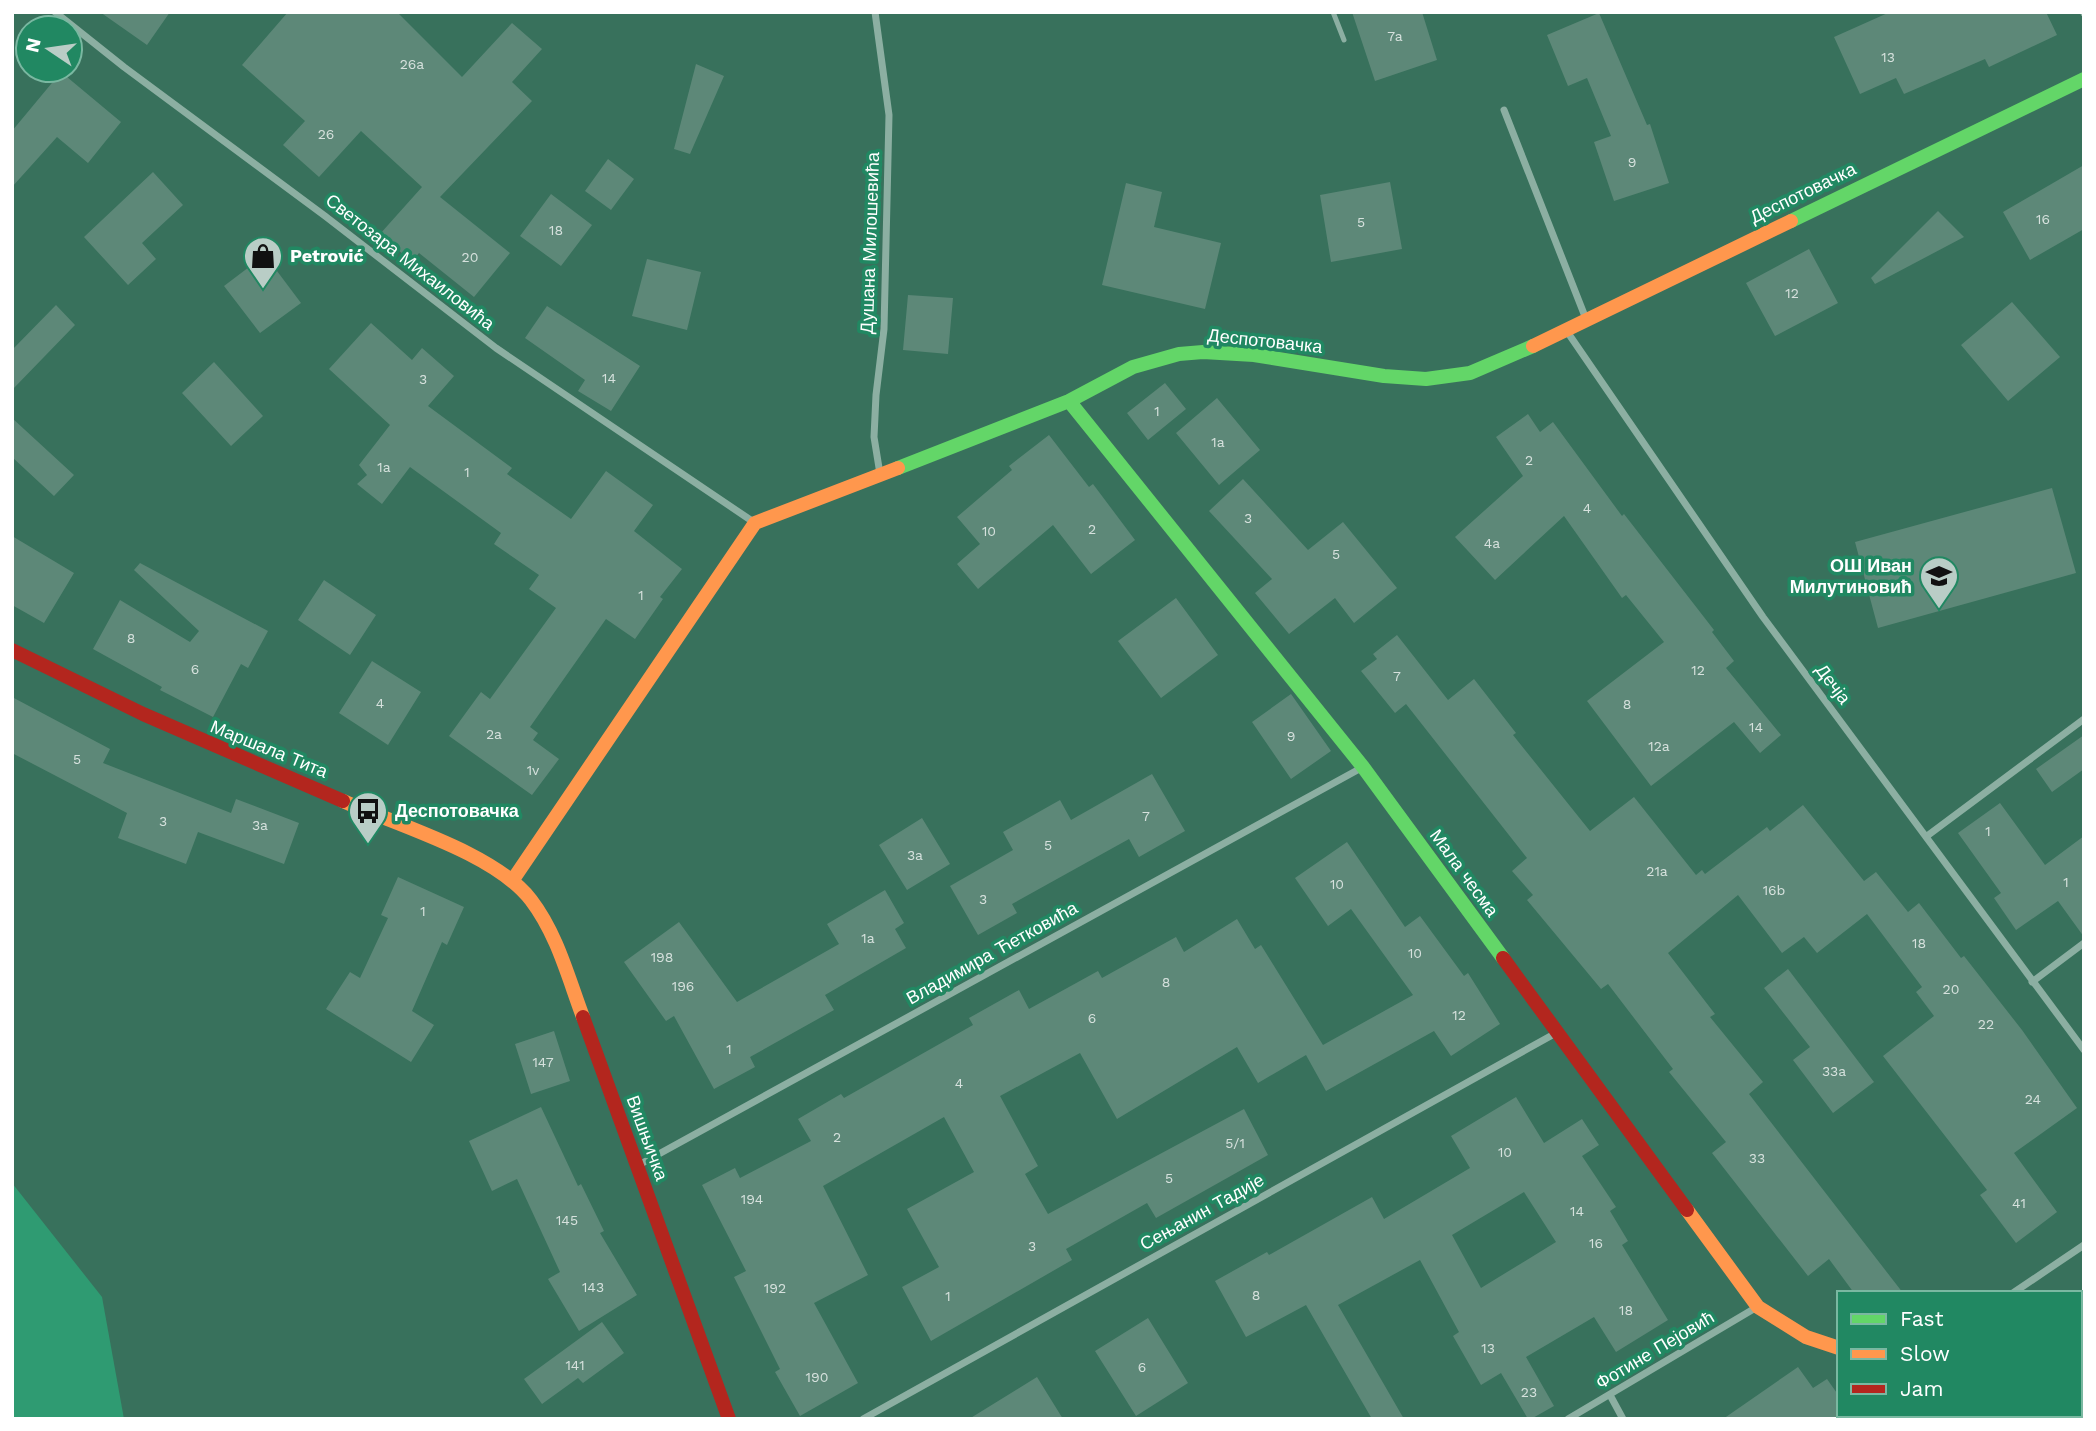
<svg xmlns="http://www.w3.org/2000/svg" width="2096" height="1431" viewBox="0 0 2096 1431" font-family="'Work Sans',sans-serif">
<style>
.green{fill:#2f9b72}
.building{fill:#5d8878;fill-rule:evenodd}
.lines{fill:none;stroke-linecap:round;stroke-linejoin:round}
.lane{stroke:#8cafa2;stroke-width:5}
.street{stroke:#8cafa2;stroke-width:7}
.fast{stroke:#63d668;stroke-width:14}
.slow{stroke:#ff974d;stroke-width:14}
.jam{stroke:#b3261e;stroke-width:14}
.labels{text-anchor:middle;stroke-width:7;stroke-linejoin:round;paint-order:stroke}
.number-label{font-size:14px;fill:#d6e1dd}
.street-label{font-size:18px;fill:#fff;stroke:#218862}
.poi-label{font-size:18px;font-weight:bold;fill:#fff;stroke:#218862;text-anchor:start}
</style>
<rect width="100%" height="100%" fill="#38715c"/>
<!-- green -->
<path class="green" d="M 12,1183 L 102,1297 L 124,1419 L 12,1419 Z"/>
<!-- building -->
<path class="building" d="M 100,12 L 170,12 L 147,45 Z
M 288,12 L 397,12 L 462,77 L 512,23 L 542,49 L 512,82 L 532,101 L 440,197 L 510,253 L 474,297 L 419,253 L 412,262 L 380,234 L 422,187 L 361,131 L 319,177 L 283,145 L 305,121 L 242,65 Z
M 1352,12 L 1422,12 L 1437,60 L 1375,81 Z
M 1890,12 L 2046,12 L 2057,35 L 1989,67 L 1985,59 L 1904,94 L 1896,78 L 1860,94 L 1834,37 Z
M 1599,13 L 1647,125 L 1650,124 L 1669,183 L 1614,201 L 1594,142 L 1611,136 L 1587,78 L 1568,86 L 1547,35 Z
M 696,64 L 724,76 L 690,154 L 674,149 Z
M 61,72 L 121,122 L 88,163 L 57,137 L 12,187 L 12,131 Z
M 608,159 L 634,179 L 611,210 L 585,191 Z
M 2084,165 L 2084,229 L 2030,260 L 2003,212 Z
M 153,172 L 183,205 L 142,243 L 156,259 L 128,285 L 84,237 Z
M 1390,182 L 1402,249 L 1331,262 L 1320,195 Z
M 1126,183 L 1162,192 L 1154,227 L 1221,243 L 1205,309 L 1102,285 Z
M 551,194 L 592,225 L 561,266 L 520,236 Z
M 1938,211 L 1964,237 L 1875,284 L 1871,278 Z
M 1809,249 L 1838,303 L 1775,336 L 1746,283 Z
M 265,255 L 301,303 L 260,333 L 224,286 Z
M 647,259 L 701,272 L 687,330 L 632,316 Z
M 908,295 L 953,298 L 948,354 L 903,350 Z
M 2012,302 L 2060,357 L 2008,401 L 1961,345 Z
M 56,305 L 75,325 L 12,390 L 12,350 Z
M 547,306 L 640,366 L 611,411 L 578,391 L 585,380 L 525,338 Z
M 371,323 L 412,360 L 422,348 L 454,376 L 428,406 L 512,468 L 507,474 L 571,519 L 606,471 L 653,505 L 634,531 L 682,569 L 660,597 L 663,599 L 635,639 L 606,619 L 530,727 L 538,733 L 533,740 L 559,759 L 532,795 L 449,736 L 481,692 L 490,699 L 556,608 L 529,589 L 539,575 L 494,544 L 501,533 L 410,467 L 382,504 L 357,484 L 367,475 L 359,465 L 390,425 L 329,369 Z
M 214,362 L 263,416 L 231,446 L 182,393 Z
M 1165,383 L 1186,409 L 1148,440 L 1127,413 Z
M 1217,398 L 1260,450 L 1219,485 L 1176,433 Z
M 1528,414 L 1540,432 L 1553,422 L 1622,516 L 1624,514 L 1714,630 L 1712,632 L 1734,661 L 1726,668 L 1781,735 L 1760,753 L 1734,722 L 1651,786 L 1587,701 L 1664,642 L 1626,595 L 1622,598 L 1564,516 L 1495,580 L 1455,537 L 1523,476 L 1496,437 Z
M 12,418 L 74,475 L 54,496 L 12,457 Z
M 1049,435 L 1089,487 L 1093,484 L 1135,540 L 1091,574 L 1053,525 L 978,589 L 957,564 L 980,544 L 957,517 L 1012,470 L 1009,466 Z
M 1243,479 L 1308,550 L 1343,522 L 1397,588 L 1354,623 L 1335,598 L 1289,634 L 1255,593 L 1272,579 L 1209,511 Z
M 2052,488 L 2076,573 L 1878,628 L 1855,542 Z
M 12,536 L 74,573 L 44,623 L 12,605 Z
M 140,563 L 268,631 L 248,668 L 241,664 L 213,717 L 160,690 L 162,687 L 93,649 L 120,600 L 190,642 L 199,631 L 134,570 Z
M 324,580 L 376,615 L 350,655 L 298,620 Z
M 1176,598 L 1218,655 L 1161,698 L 1118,641 Z
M 1397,635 L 1448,700 L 1474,679 L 1516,733 L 1513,735 L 1590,831 L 1634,797 L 1696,875 L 1702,870 L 1705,874 L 1767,827 L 1770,831 L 1803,805 L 1864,881 L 1876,872 L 1908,912 L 1919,903 L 1961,958 L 1964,956 L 2022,1030 L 2077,1108 L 2014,1153 L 2057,1212 L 2016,1243 L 1980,1195 L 1987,1190 L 1883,1056 L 1934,1016 L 1916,992 L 1922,987 L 1867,914 L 1817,953 L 1804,937 L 1782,953 L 1738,895 L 1668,953 L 1715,1014 L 1710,1017 L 1763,1082 L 1749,1094 L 1903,1293 L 1854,1293 L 1829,1259 L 1808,1276 L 1712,1153 L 1726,1142 L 1669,1072 L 1673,1069 L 1608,984 L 1601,989 L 1527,900 L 1533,895 L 1512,871 L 1527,858 L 1406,704 L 1395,713 L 1361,671 L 1377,659 L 1373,654 Z
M 372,661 L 421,692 L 388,745 L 339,713 Z
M 1291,694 L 1331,751 L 1291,779 L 1252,722 Z
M 12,697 L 110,749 L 103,763 L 231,813 L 236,799 L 299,823 L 284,864 L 198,832 L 186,864 L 118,838 L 127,813 L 12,753 Z
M 2084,735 L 2084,769 L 2052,792 L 2036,769 Z
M 1152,774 L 1185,831 L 1139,857 L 1129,839 L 1012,904 L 1017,913 L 978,935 L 950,886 L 1013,850 L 1003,832 L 1060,800 L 1071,820 Z
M 2000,803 L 2045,865 L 2084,836 L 2084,937 L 2058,901 L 2016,930 L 1994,898 L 2001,893 L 1958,833 Z
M 922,818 L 950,864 L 907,890 L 879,845 Z
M 1347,842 L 1405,927 L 1420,916 L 1464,976 L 1468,973 L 1500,1024 L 1451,1056 L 1434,1031 L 1326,1091 L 1306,1055 L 1258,1083 L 1237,1047 L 1117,1119 L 1080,1053 L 1000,1096 L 1038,1166 L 1025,1174 L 1048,1214 L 1244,1109 L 1268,1155 L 1156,1218 L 1147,1203 L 1066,1249 L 1072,1260 L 931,1341 L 902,1287 L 939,1267 L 907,1209 L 974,1172 L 944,1117 L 823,1186 L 868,1275 L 814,1303 L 858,1383 L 800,1416 L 775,1372 L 780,1369 L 734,1277 L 746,1271 L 702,1185 L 735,1168 L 740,1178 L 811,1141 L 798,1119 L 841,1094 L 844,1098 L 973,1025 L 969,1018 L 1019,990 L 1029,1009 L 1098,971 L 1102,978 L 1176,937 L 1184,952 L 1237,919 L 1255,949 L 1261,945 L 1323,1045 L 1413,995 L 1351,909 L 1328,926 L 1295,878 Z
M 398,877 L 464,907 L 447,945 L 442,942 L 412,1011 L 434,1025 L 411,1062 L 326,1009 L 350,972 L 360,978 L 388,918 L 381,915 Z
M 885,890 L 904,923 L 895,929 L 906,948 L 825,995 L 834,1010 L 750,1057 L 755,1067 L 714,1089 L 674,1016 L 666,1021 L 624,962 L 679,922 L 737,1002 L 839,944 L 827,924 Z
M 1788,969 L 1874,1082 L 1833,1113 L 1793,1060 L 1810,1047 L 1764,988 Z
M 554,1031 L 570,1081 L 531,1094 L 515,1044 Z
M 1516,1097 L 1544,1143 L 1582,1119 L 1599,1145 L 1582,1156 L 1616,1207 L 1610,1211 L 1628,1241 L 1622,1245 L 1668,1320 L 1616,1352 L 1594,1317 L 1526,1357 L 1554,1406 L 1531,1419 L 1528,1419 L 1501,1373 L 1481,1385 L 1453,1336 L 1459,1332 L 1420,1260 L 1338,1305 L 1404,1419 L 1372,1419 L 1306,1305 L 1246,1337 L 1215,1281 L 1267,1252 L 1269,1255 L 1372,1197 L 1384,1219 L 1470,1168 L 1451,1136 ZM 1524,1192 L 1556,1242 L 1481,1288 L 1452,1235 Z
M 541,1107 L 578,1186 L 581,1184 L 604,1231 L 600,1233 L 637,1295 L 579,1331 L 548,1279 L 560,1272 L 517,1179 L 492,1191 L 469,1141 Z
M 1148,1318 L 1188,1383 L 1136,1416 L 1095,1351 Z
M 602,1322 L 624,1353 L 583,1383 L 578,1378 L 542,1404 L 524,1379 Z
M 1798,1367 L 1813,1388 L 1827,1379 L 1839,1396 L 1839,1419 L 1723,1419 Z
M 1037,1377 L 1063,1419 L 969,1419 Z"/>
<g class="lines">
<!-- lane -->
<path class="lane" d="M 1333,12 L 1344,40"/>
<!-- street -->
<path class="street" d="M 55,12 L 124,67 L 325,216 L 496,348 L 755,523
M 875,12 L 889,115 L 884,329 L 876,395 L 874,437 L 880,474
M 2084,12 L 2084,13
M 1504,110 L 1586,319
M 1566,330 L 1763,617 L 2084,1050
M 1927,836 L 2084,719
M 2032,982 L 2084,943
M 637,1166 L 1363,767
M 2013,1293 L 2084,1245
M 1610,1395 L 1623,1419
M 863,1419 L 1556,1033
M 1568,1419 L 1757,1307"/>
<!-- fast -->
<path class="fast" d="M 1791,221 L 2084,79
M 1069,401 L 1363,767 L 1503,958
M 898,468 L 1069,401 L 1133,367 L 1179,354 L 1203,352 L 1254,355 L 1384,376 L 1426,379 L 1470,373 L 1533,346"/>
<!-- slow -->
<path class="slow" d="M 1533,346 L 1791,221
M 343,801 C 397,825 495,853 531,900 C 557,934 568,977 583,1017
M 512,881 L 755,523 L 898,468
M 1687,1210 L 1758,1307 L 1806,1337 L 1839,1348"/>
<!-- jam -->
<path class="jam" d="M 12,650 L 143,714 L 343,801
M 1503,958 L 1687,1210
M 583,1017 L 729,1419"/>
</g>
<!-- icons -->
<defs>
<symbol id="shop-pin" viewBox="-11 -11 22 30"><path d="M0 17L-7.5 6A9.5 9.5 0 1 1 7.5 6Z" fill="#b9cdc6" stroke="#218862"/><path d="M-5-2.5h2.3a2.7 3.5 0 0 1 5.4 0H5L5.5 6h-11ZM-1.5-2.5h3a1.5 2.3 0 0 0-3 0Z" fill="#111"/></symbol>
<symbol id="school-pin" viewBox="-11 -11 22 30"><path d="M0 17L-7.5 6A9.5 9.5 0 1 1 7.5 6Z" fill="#b9cdc6" stroke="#218862"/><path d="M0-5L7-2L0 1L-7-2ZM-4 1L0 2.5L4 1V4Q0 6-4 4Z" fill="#111"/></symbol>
<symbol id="bus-pin" viewBox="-11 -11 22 30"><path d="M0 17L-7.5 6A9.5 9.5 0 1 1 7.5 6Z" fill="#b9cdc6" stroke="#218862"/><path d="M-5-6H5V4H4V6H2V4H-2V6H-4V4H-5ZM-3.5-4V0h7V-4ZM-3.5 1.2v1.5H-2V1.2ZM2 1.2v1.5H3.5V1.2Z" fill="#111"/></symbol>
</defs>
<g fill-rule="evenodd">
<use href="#shop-pin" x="241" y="234" width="44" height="60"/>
<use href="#school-pin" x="1917" y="554" width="44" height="60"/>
<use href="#bus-pin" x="346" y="789" width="44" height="60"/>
</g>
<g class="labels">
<!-- number labels -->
<g class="number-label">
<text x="1395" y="41">7a</text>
<text x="1888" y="62">13</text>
<text x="412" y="69">26a</text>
<text x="326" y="139">26</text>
<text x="1632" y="167">9</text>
<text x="2043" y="224">16</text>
<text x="1361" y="227">5</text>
<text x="556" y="235">18</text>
<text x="470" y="262">20</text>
<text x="1792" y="298">12</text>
<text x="609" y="383">14</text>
<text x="423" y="384">3</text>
<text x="1157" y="416">1</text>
<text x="1218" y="447">1a</text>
<text x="1529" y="465">2</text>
<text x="384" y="472">1a</text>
<text x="467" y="477">1</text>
<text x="1587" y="513">4</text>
<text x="1248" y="523">3</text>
<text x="1092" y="534">2</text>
<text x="989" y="536">10</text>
<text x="1492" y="548">4a</text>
<text x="1336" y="559">5</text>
<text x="641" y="600">1</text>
<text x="131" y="643">8</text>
<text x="195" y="674">6</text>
<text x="1698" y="675">12</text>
<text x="1397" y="681">7</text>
<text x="380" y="708">4</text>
<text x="1627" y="709">8</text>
<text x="1756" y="732">14</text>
<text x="494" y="739">2a</text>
<text x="1291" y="741">9</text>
<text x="1659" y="751">12a</text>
<text x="77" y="764">5</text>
<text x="533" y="775">1v</text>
<text x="1146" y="821">7</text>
<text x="163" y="826">3</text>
<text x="260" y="830">3a</text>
<text x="1988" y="836">1</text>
<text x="1048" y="850">5</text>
<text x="915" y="860">3a</text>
<text x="1657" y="876">21a</text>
<text x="2066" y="887">1</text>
<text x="1337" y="889">10</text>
<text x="1774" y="895">16b</text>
<text x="983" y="904">3</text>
<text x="423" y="916">1</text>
<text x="868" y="943">1a</text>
<text x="1919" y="948">18</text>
<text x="1415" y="958">10</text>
<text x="662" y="962">198</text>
<text x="1166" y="987">8</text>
<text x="683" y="991">196</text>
<text x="1951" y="994">20</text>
<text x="1459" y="1020">12</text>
<text x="1092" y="1023">6</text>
<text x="1986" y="1029">22</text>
<text x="729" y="1054">1</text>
<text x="543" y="1067">147</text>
<text x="1834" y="1076">33a</text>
<text x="959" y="1088">4</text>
<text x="2033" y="1104">24</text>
<text x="837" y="1142">2</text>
<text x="1235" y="1148">5/1</text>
<text x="1505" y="1157">10</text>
<text x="1757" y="1163">33</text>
<text x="1169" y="1183">5</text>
<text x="752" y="1204">194</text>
<text x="2019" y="1208">41</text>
<text x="1577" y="1216">14</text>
<text x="567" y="1225">145</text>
<text x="1596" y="1248">16</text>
<text x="1032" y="1251">3</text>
<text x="593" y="1292">143</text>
<text x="775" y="1293">192</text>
<text x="1256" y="1300">8</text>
<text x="948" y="1301">1</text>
<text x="1626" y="1315">18</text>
<text x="1488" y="1353">13</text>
<text x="575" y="1370">141</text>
<text x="1142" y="1372">6</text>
<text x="817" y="1382">190</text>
<text x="1529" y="1397">23</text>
</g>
<!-- street labels -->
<g class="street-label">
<text transform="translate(1803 193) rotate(-26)" y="6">Деспотовачка</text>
<text transform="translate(870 243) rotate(-88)" y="6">Душана Милошевића</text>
<text transform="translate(410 262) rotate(38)" y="6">Светозара Михаиловића</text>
<text transform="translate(1265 341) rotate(6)" y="6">Деспотовачка</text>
<text transform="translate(1833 684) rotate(53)" y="6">Дечја</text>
<text transform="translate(269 749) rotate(22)" y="6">Маршала Тита</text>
<text transform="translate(1464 873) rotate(54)" y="6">Мала чесма</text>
<text transform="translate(992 953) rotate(-29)" y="6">Владимира Ћетковића</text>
<text transform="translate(647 1138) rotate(70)" y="6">Вишњичка</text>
<text transform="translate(1202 1212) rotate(-29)" y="6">Сењанин Тадије</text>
<text transform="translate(1655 1350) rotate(-31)" y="6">Фотине Пејовић</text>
</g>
<!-- poi labels -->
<g class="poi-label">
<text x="290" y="262">Petrović</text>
<text x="1912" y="572" text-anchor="end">ОШ Иван<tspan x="1912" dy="21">Милутиновић</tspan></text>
<text x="395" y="817">Деспотовачка</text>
</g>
</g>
<!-- border -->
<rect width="2096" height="1431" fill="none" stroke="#ffffff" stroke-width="28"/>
<!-- legend -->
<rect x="1837" y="1291" width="245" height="126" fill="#218862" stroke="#7ab8a1" stroke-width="2"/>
<rect x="1851" y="1314" width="35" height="10" fill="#63d668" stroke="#7ab8a1" stroke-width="2"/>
<text x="1900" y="1326" font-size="21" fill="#ffffff">Fast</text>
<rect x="1851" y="1349" width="35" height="10" fill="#ff974d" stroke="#7ab8a1" stroke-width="2"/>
<text x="1900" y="1361" font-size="21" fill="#ffffff">Slow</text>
<rect x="1851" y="1384" width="35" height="10" fill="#b3261e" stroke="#7ab8a1" stroke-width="2"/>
<text x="1900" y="1396" font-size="21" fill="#ffffff">Jam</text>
<!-- north arrow -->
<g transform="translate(49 49) rotate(283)"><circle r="33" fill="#218862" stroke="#7ab8a1" stroke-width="2"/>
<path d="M0-5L12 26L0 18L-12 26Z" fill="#b9cdc6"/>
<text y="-10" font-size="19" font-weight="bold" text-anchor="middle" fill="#ffffff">N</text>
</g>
</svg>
